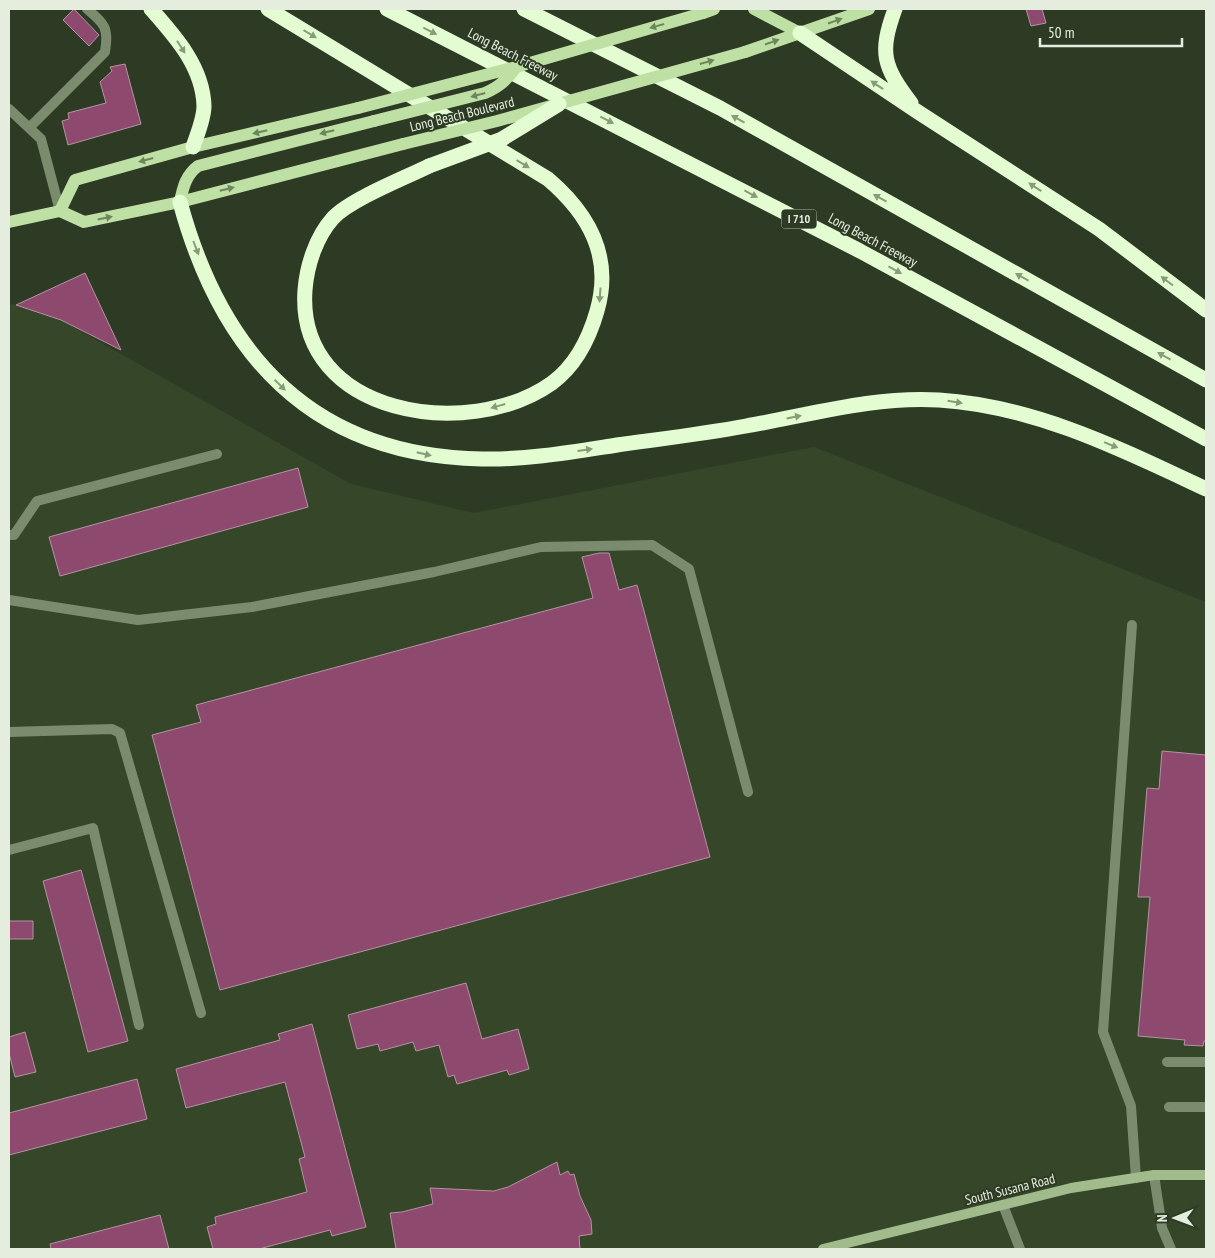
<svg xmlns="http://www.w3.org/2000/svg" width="1215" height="1258" viewBox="0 0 1215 1258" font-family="'PT Sans Narrow',sans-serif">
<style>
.built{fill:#364629}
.building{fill:#8d496e;stroke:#b294a2}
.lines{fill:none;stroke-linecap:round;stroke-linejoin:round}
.lane{stroke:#7b8b6e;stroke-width:10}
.secondary{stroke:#a2bb8d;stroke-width:10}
.primary{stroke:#bfe0a4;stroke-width:12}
.highway{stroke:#e4fcd1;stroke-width:15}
.primary-bridge{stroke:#bfe0a4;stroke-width:12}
.highway-bridge{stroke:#e4fcd1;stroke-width:15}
.oneway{fill:#6f855e}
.oneway2{fill:#899c7a}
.labels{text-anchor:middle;stroke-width:4;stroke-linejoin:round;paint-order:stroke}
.shield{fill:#2e3b24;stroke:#aeb8a7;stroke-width:1}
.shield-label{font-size:12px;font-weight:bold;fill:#e5eddf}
.street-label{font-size:14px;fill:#e5eddf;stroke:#2e3b24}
</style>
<rect width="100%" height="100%" fill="#2e3b24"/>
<!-- built -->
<path class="built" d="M 9,304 L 36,306 L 351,484 L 474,513 L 814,447 L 1206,602 L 1206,1249 L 9,1249 Z"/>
<!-- building -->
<path class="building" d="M 74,9 L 99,35 L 89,46 L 63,20 Z
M 1026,9 L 1042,9 L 1046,23 L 1031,26 Z
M 125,64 L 141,124 L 68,145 L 62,121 L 69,119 L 68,113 L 106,103 L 100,82 L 112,71 L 110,67 Z
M 85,273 L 121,350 L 61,320 L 16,305 Z
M 298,468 L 308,507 L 60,576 L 49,537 Z
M 599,553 L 609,553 L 619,590 L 637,585 L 710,857 L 220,990 L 152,735 L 201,722 L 196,705 L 593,598 L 582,557 Z
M 1162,751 L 1206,755 L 1206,1041 L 1204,1041 L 1203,1046 L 1184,1045 L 1185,1040 L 1138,1036 L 1150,897 L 1138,897 L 1147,788 L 1159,789 Z
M 81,870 L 128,1041 L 88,1052 L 43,881 Z
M 9,921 L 33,921 L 33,939 L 9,939 Z
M 466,983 L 482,1039 L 518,1029 L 529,1069 L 509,1075 L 507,1070 L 457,1084 L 454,1075 L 448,1077 L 439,1045 L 416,1051 L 413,1042 L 380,1051 L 378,1044 L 357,1049 L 348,1015 Z
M 312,1024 L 366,1227 L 332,1236 L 330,1230 L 259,1249 L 213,1249 L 207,1227 L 216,1224 L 215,1217 L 307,1192 L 299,1159 L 305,1157 L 285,1082 L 186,1108 L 176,1069 L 280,1040 L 278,1034 Z
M 25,1032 L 36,1072 L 15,1077 L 9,1053 L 9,1037 Z
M 137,1079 L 147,1119 L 9,1155 L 9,1113 Z
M 557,1162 L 560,1175 L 568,1171 L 570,1175 L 574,1174 L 580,1196 L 591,1220 L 592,1234 L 579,1236 L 580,1249 L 396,1249 L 390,1213 L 402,1212 L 433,1204 L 430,1188 L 494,1191 L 508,1187 Z
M 160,1215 L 169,1249 L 51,1249 L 50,1244 Z"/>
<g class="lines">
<!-- lane -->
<path class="lane" d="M 9,109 L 41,139 L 60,211
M 29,128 L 105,52 C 109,28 105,24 87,9
M 9,535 L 14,535 L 37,501 L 217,454
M 9,600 L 138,620 L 252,607 L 434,572 L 541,547 L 652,545 L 689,569 L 748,792
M 1132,625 L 1103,1032 L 1131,1106 L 1136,1178
M 9,732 L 112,729 L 120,733 L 201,1013
M 9,850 L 93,828 L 139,1025
M 1167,1062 L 1206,1062
M 1169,1107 L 1206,1107
M 1154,1175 L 1162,1228 L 1171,1249
M 1003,1205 L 1020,1249"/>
<!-- secondary -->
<path class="secondary" d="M 823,1249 L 1071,1188 L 1154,1175 L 1206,1175"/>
<!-- primary -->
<path class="primary" d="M 754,9 L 800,33
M 703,13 L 714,9
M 745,52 L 869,9
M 180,202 C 183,187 186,175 198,166 L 374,121
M 60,211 L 75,180 L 193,147 L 358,108
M 9,222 L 60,211 L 84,222 L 180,202 L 403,144"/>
<!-- highway -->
<path class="highway" d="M 151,9 C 175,36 203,67 204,106 C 204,119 197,135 193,147
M 268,9 L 548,179 C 589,214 613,256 597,311 C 589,339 575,366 552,383 C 469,442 296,416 305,290 C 307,265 316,237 333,218 C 351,199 405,178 429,166
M 387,9 L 860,251 L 1206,439
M 524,9 L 720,108 L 1206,380
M 895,9 C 879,53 883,66 911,103
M 800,33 L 918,112 L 1099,229 L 1206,310
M 180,202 C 222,357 314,456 482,459 C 527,460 572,452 617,445 C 660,439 703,434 746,426 C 810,415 873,396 939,400 C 1035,406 1121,449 1206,489"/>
<!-- primary-bridge -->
<path class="primary-bridge" d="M 358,108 L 516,67 L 703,13
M 374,121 L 485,93 C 499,87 507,80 516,67
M 403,144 L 497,121 L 745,52"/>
<!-- highway-bridge -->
<path class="highway-bridge" d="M 429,166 L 502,139 L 559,104"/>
</g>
<!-- one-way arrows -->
<defs><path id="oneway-solid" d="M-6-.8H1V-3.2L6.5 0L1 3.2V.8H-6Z" transform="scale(1.25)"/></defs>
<g class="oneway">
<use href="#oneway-solid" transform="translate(835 21) rotate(-19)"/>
<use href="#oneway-solid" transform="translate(657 26) rotate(164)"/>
<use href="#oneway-solid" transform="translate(772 42) rotate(-19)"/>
<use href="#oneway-solid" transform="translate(707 62) rotate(-16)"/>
<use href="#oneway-solid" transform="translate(478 95) rotate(165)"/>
<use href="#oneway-solid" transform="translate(260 132) rotate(167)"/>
<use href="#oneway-solid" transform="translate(327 132) rotate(166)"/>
<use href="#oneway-solid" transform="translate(146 160) rotate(165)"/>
<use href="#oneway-solid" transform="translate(227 189) rotate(-14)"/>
<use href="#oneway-solid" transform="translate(105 218) rotate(-12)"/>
</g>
<g class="oneway2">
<use href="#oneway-solid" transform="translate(430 31) rotate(27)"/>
<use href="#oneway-solid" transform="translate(310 34) rotate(31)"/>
<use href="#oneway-solid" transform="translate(181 47) rotate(57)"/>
<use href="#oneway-solid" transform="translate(877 85) rotate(-146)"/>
<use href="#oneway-solid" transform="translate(738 119) rotate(-151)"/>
<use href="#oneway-solid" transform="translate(607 120) rotate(27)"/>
<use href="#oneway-solid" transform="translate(523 164) rotate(31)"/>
<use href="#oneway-solid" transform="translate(1035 187) rotate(-147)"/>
<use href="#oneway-solid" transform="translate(751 194) rotate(28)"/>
<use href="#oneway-solid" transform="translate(880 198) rotate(-151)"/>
<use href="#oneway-solid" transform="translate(196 248) rotate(69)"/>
<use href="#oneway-solid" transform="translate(895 270) rotate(29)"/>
<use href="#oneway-solid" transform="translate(1022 277) rotate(-151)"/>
<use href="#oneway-solid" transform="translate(1167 281) rotate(-143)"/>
<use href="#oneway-solid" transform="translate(600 295) rotate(94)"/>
<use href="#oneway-solid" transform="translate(1164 356) rotate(-151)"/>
<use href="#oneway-solid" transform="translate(280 385) rotate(44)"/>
<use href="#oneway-solid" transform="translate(955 402) rotate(9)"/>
<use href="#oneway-solid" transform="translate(498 406) rotate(164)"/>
<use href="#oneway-solid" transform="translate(794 417) rotate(-11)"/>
<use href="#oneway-solid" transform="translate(1111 445) rotate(22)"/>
<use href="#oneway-solid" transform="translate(585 450) rotate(-8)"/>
<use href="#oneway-solid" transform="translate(424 454) rotate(13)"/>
</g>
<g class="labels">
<!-- shield labels -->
<rect class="shield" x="781.5" y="209.5" width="35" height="19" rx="4"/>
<g class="shield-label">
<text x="799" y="223">I 710</text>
</g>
<!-- street labels -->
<g class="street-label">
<text transform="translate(513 54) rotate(27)" y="5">Long Beach Freeway</text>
<text transform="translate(462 114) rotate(-14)" y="5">Long Beach Boulevard</text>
<text transform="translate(873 240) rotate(28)" y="5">Long Beach Freeway</text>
<text transform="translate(1010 1189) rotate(-14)" y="5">South Susana Road</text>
</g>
</g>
<!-- border -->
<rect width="1215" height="1258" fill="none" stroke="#e5eddf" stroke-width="20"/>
<!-- north arrow -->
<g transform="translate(1175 1218) rotate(269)" stroke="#2e3b24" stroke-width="4" paint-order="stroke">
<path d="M0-4L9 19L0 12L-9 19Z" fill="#e5eddf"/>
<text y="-8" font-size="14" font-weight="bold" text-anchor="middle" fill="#e5eddf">N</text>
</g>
<!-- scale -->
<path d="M1040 38v8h142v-8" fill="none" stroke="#e5eddf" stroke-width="2.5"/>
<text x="1048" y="38" font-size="15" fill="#e5eddf" stroke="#2e3b24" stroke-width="4" paint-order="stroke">50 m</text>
</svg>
